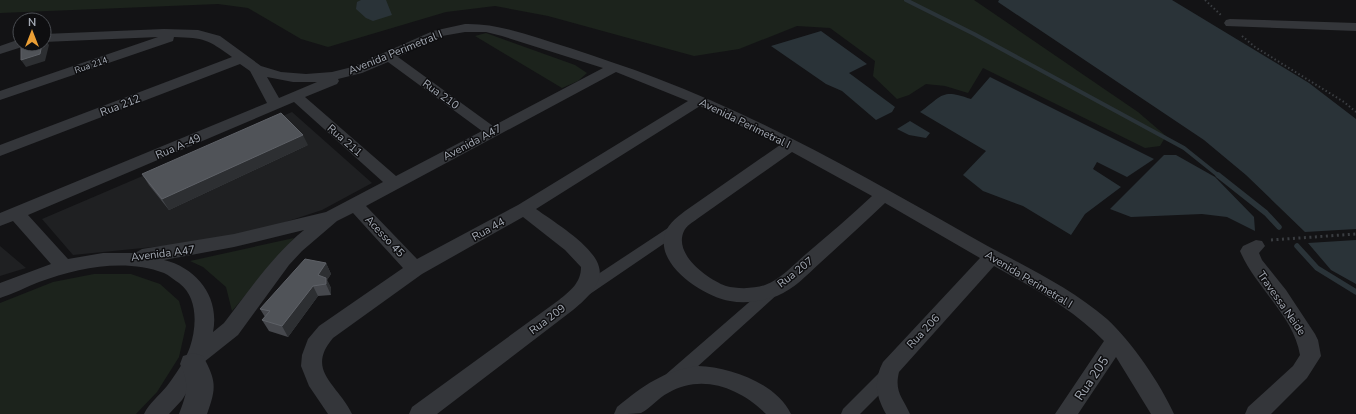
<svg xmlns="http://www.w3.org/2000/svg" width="1356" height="414" viewBox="0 0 1356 414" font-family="'Nunito Sans',sans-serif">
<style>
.built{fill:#1f2022}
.green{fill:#1c231c}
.water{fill:#2a3338}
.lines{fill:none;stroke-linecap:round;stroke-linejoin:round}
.stream-far1{stroke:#2a3338;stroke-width:4}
.stream{stroke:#2a3338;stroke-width:5.5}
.path-far1{stroke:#3a3d41;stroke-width:2;stroke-dasharray:1.5 2.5;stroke-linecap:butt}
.path{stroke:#3a3d41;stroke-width:3;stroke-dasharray:2 3.5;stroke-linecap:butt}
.pedestrian{fill:#34363a;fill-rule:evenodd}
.minor{fill:#34363a;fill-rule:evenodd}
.tertiary{fill:#34363a;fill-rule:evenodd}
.wall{fill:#46484d}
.shaded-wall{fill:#2d2f32}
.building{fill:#505358;stroke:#5e6167}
.labels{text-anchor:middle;stroke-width:3;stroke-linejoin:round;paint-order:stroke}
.far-street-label{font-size:9px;fill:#a5abb5;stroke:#0e0e10}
.street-label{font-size:11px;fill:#a5abb5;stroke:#0e0e10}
.near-street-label{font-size:13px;fill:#a5abb5;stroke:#0e0e10}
</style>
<rect width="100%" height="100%" fill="#131315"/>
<!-- built -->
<path class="built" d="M 292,112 L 372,183 L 322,210 L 258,231 L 193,243 L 73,255 L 42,219 Z
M 0,246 L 26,268 L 0,276 Z"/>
<!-- green -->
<path class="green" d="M 0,0 L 974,0 L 1138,112 L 1166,136 L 1160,146 L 1145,148 L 983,68 L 968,93 L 945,86 L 926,84 L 909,95 L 897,99 L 873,76 L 875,61 L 830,28 L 797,26 L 739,49 L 694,56 L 548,16 L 495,6 L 446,12 L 328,47 L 301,39 L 248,8 L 218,4 L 0,13 Z
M 486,33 L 575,65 L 587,73 L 578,81 L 562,88 L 475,36 Z
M 294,238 L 232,311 L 226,287 L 203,267 L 190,261 Z
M 94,274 L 131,274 L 160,284 L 179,301 L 186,326 L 179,357 L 157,392 L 136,414 L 0,414 L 0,303 L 53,282 Z"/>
<!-- water -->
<path class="water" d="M 361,0 L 386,0 L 392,15 L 373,21 L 366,18 L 356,9 L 357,2 Z
M 999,0 L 1172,0 L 1309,83 L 1356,119 L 1356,229 L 1305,232 L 1246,175 L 1204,140 L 998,2 Z
M 821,31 L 867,64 L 849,73 L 895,107 L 892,112 L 876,120 L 842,91 L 826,84 L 771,46 Z
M 990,77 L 1154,159 L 1127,177 L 1097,162 L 1093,169 L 1121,187 L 1085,214 L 1071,235 L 1023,206 L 983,191 L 963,175 L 986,151 L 920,112 C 944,94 942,89 971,99 Z
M 910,121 L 930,133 L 926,138 L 909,135 L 897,129 Z
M 1164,155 L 1176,155 L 1215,177 L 1254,217 L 1255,231 L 1227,217 L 1202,214 L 1131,217 L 1110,209 Z
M 1356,240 L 1356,284 L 1331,270 L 1308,243 Z"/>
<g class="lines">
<!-- stream-far1 -->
<path class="stream-far1" d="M 906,0 L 974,34 L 1184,148 L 1219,176"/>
<!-- stream -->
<path class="stream" d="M 1218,175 L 1266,213 L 1279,227
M 1297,246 L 1317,268 L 1356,292"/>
<!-- path-far1 -->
<path class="path-far1" d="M 1205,0 L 1221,15
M 1242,36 L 1255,47 L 1344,102 L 1356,112"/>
<!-- path -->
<path class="path" d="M 1271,240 L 1356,234"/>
<!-- pedestrian -->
<path class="pedestrian" d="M 676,224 L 681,226 L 683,229 L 681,232 L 590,294 L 585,296 L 580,294 L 578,290 L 580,286 L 671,226 Z
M 775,282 L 780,284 L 782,288 L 780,292 L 676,386 L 670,388 L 664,386 L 662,381 L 664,376 L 770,284 Z
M 886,370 L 892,372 L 894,377 L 892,382 L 860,414 L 841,414 L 843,409 L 880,372 Z"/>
<!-- minor -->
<path class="minor" d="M 1230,19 L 1356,23 L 1356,31 L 1226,26 L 1224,23 L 1226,20 Z
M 465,24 C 501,23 536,38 570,48 C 599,58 628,67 656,78 C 765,119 867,178 968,235 C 1015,262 1066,284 1107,319 C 1132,342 1160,383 1174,414 L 1151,414 L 1116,357 L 1078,414 L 1055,414 L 1104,341 C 1073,309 1033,288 994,266 L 899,372 C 894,392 903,398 910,414 L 886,414 C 876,396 873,381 883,362 L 980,258 L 885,203 C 864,223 842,243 820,263 C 807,275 794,289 777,296 C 762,301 746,304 730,301 C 705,297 660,268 664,239 C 665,226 676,218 685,211 L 780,145 L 700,106 L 536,209 C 554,222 594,246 599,267 C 604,284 584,301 573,310 L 437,414 L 409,414 L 412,407 L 559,300 C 570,291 581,283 581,267 L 565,250 L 523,217 L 422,274 L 333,338 C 305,371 338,384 352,414 L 328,414 L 309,386 L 301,366 L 302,355 L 308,339 L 319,326 L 403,268 L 353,213 L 337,221 L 302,251 L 289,265 L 238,335 L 204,362 L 197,376 L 182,400 L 169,414 L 144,414 C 149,403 159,396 167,386 C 176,374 185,361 190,347 C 197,326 198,297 179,283 C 174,280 169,275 164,273 C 124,258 78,268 39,282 C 26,287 13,294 0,298 L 0,283 L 51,264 L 13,221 L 0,226 L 0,213 L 267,103 L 250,71 L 240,64 L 0,156 L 0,145 L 232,57 C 207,39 205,38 174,37 L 173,41 L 0,100 L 0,91 L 158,37 L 44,42 L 44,34 L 164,29 L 198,30 L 220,36 L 261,66 L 281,72 L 306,74 L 332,72 L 352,67 L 433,31 ZM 465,32 L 486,32 L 502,36 L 603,68 L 493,126 L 398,57 L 442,36 ZM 388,62 L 482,131 L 396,176 L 305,97 L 337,84 L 339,81 L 338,79 L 362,73 ZM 616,72 L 688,101 L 518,205 L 417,259 L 366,206 ZM 267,77 L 293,82 L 317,82 L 279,98 ZM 294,102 L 383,182 L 326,212 L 234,234 L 142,249 L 135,253 L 103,253 L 68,259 L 28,215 ZM 792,152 L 872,196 C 851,216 828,235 806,254 C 793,265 781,279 765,285 C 754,289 737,289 726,286 C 707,279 673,254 684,231 C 686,226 693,222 697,219 ZM 304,230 C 272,256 249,291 224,323 L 213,332 C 220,297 197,268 164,260 L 234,247 Z
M 20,39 L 20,44 L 26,44 L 25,46 L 0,54 L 0,46 Z
M 1256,240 L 1262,241 L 1265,246 L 1259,253 L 1262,260 L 1286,290 L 1315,334 L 1318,340 L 1321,356 L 1307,378 L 1271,414 L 1245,414 L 1248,407 L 1293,366 L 1300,355 C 1294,316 1255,287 1240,251 L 1243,246 Z
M 698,366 C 730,367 776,383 791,414 L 766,414 C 740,388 702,373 668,393 C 658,398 651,408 641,413 C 635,414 621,414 614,414 L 617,407 C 644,385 663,371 698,366 Z"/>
<!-- tertiary -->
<path class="tertiary" d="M 193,353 L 203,356 C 216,381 217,387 207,414 L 179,414 C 187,393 190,385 180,364 L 183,356 Z"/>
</g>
<!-- wall -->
<path class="wall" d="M 308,145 L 169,210 L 149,185 L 142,174 Z
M 326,263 L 331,274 L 327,280 L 331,288 L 331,295 L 318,296 L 288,337 L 269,331 L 262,320 L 265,317 L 260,309 Z"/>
<!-- shaded-wall -->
<path class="shaded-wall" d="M 44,38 L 49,45 L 45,61 L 26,67 L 21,60 L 42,44 L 44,44 Z
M 303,135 L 308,145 L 169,210 L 162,199 Z
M 326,263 L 331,274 L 327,280 L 331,288 L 331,295 L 326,284 L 318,275 Z
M 313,286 L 318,296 L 288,337 L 282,326 Z"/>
<!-- building -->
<path class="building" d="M 28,44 L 42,44 L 40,54 L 21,60 L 21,47 Z
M 281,113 L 303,135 L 162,199 L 142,174 Z
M 305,259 L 326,263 L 318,275 L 326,278 L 326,284 L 313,286 L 282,326 L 262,320 L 270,311 L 260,309 Z"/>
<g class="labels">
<!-- far-street labels -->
<g class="far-street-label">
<text transform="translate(91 65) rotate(-19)" y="3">Rua 214</text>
</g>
<!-- street labels -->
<g class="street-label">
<text transform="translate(395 52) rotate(-22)" y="4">Avenida Perimetral I</text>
<text transform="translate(441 94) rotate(36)" y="4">Rua 210</text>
<text transform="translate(120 105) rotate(-21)" y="4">Rua 212</text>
<text transform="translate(745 123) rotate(26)" y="4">Avenida Perimetral I</text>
<text transform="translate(345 140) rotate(41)" y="4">Rua 211</text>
<text transform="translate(472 142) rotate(-28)" y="4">Avenida A47</text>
<text transform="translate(178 146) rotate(-23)" y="4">Rua A-49</text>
<text transform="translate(488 229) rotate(-29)" y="4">Rua 44</text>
<text transform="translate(385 236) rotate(47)" y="4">Acesso 45</text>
<text transform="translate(163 253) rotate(-7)" y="4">Avenida A47</text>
<text transform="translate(795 272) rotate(-38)" y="4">Rua 207</text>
<text transform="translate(1029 279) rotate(31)" y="4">Avenida Perimetral I</text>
<text transform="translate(1282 303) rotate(55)" y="4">Travessa Neide</text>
<text transform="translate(547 319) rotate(-37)" y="4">Rua 209</text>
<text transform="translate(923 331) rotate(-47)" y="4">Rua 206</text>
</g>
<!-- near-street labels -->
<g class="near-street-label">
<text transform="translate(1091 378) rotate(-56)" y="5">Rua 205</text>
</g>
</g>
<!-- north arrow -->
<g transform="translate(32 32)"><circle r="19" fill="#0e0e10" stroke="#4a4d52"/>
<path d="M0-3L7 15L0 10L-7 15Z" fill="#eb9f35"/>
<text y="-6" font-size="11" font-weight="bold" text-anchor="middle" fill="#a5abb5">N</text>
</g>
</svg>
